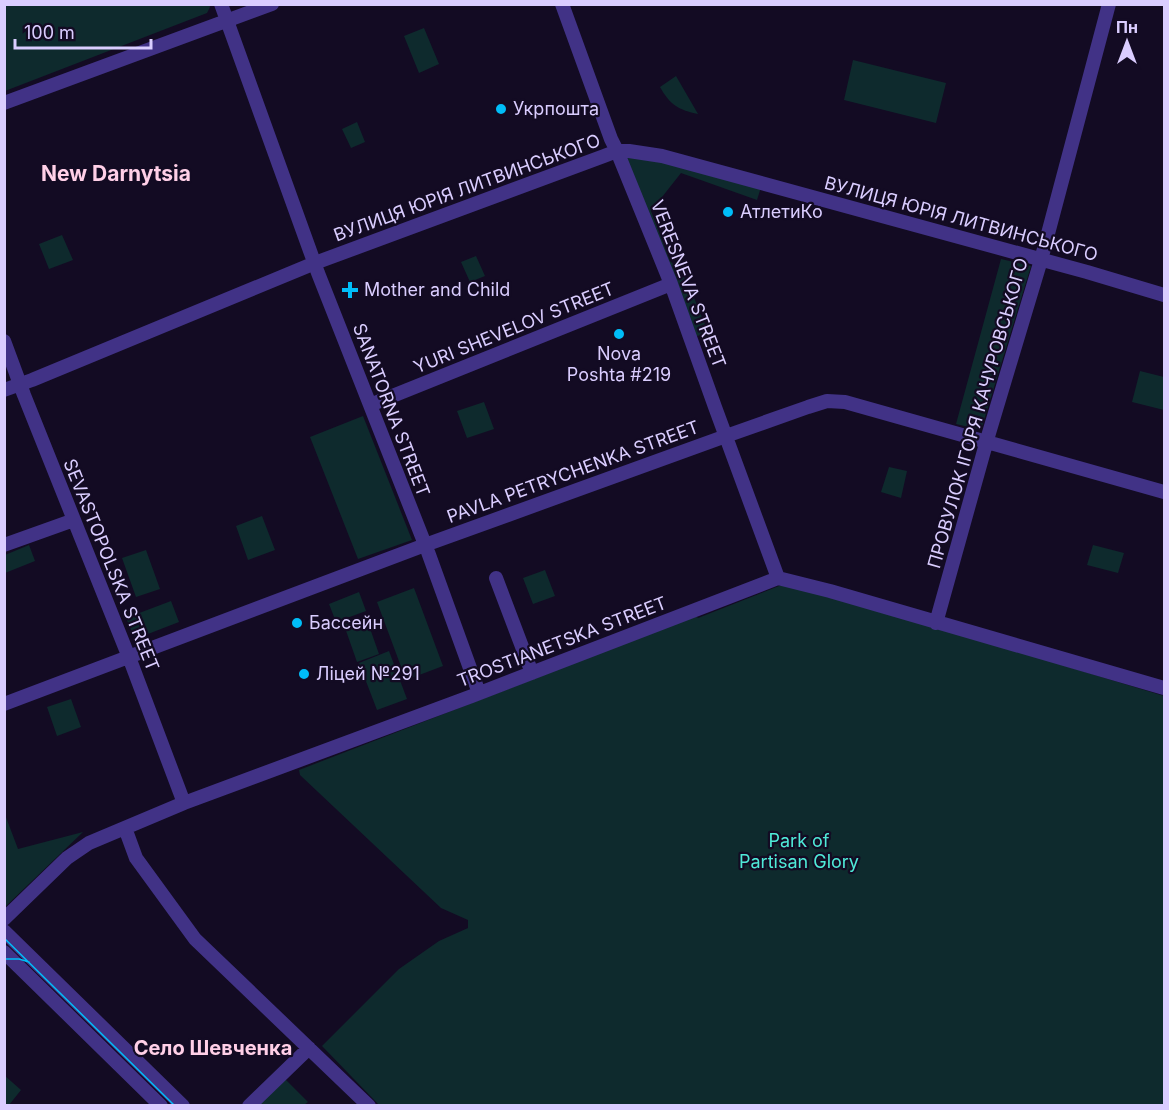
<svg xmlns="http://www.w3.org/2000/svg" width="1169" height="1110" viewBox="0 0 1169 1110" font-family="Inter,sans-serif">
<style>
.green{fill:#0e2a2d}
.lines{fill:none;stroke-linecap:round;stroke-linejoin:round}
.minor{stroke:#413286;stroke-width:14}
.tram{stroke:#00bdf8;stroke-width:1.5}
.poi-dot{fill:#00bdf8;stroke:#130b23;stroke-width:2}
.labels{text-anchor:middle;stroke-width:4.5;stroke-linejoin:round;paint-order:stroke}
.poi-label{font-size:18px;fill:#dacdff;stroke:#130b23;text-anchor:start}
.street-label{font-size:18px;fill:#dacdff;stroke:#130b23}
.park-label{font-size:18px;fill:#4fead8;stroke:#130b23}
.neighbourhood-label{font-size:20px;font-weight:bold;fill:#ffcfe7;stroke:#130b23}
.quarter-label{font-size:21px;font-weight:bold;fill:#ffcfe7;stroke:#130b23}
</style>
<rect width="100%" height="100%" fill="#130b23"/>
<!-- green -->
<path class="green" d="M 5,4 L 209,4 L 210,7 L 207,13 L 5,91 Z
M 424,28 L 439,64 L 419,73 L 404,36 Z
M 853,60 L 946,83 L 936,123 L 844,100 Z
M 676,76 L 698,114 C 679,110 670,105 660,87 Z
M 357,122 L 365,142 L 351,148 L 342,129 Z
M 617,151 L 762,184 L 757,200 L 681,173 L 651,211 L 670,261 L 685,276 L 709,334 L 690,337 Z
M 62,235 L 73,260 L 49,269 L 39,244 Z
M 476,256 L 485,276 L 470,282 L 461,262 Z
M 1001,259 L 1031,266 L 981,430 L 956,424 Z
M 1140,371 L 1164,377 L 1164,410 L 1132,402 Z
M 484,402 L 494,429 L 467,438 L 457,411 Z
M 363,416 L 412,540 L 358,559 L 310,437 Z
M 889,467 L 907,471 L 901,498 L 881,492 Z
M 262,516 L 275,550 L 248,560 L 236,526 Z
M 29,545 L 35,561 L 5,573 L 5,555 Z
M 1093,545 L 1124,553 L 1118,573 L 1087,565 Z
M 146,550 L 160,589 L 136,597 L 122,558 Z
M 545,570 L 555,596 L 533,604 L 523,578 Z
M 789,582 L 1164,696 L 1164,1105 L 379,1105 L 322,1046 L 399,969 L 439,941 L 468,928 L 468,920 L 441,908 L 300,775 L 299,770 L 696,616 L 698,618 Z
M 414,588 L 443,666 L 406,680 L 377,602 Z
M 359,592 L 366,611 L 336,622 L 329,604 Z
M 171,601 L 179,622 L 135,639 L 126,618 Z
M 366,617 L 379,654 L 357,662 L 344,625 Z
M 389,651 L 407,699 L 377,710 L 359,663 Z
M 71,699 L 81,727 L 57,736 L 47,707 Z
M 4,812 L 18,849 L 83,832 L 5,907 Z
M 4,1075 L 21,1090 L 9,1105 L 5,1105 Z
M 284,1078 L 308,1102 L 304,1105 L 256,1106 Z"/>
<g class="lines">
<!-- minor -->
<path class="minor" d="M 221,4 L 318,273 L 428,552 L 479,693
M 562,4 L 611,139 L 617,151 L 671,284 L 715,407 L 778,578
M 4,103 L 272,4
M 4,341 L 24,395 L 132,665 L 184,803
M 4,390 L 32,380 L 315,263 L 604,156 L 617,151 L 629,151 L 662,156 L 1087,272 L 1164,295
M 370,405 L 671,284
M 4,545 L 74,520
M 496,578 L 532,673
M 936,623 L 989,433 L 1041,260 L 1109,4
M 4,704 L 425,545 L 726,436 L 808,407 L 827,401 L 845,402 L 1164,492
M 125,828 L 136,858 L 195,939 L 369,1106
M 4,919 L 67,858 L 89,843 L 184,803 L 472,696 L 778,578 L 830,591 L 1164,688
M 4,931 L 183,1106
M 4,952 L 161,1106
M 249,1106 L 309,1048"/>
<!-- tram -->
<path class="tram" d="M 4,938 L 175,1106
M 4,959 L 19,959 L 29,962"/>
</g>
<!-- markers -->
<g class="poi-dot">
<circle cx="501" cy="109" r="6"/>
<circle cx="728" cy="212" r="6"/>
<path d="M347 281h6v6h6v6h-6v6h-6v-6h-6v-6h6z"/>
<circle cx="619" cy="334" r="6"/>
<circle cx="297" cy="623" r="6"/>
<circle cx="304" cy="674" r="6"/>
</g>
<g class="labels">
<!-- poi labels -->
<g class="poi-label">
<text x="513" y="115">Укрпошта</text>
<text x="740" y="218">АтлетиКо</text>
<text x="364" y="296">Mother and Child</text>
<text x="619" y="360" text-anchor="middle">Nova<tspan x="619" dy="21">Poshta #219</tspan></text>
<text x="309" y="629">Бассейн</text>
<text x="316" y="680">Ліцей №291</text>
</g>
<!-- street labels -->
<g class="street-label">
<text transform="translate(467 188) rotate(-20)" y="6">ВУЛИЦЯ ЮРІЯ ЛИТВИНСЬКОГО</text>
<text transform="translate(961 219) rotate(15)" y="6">ВУЛИЦЯ ЮРІЯ ЛИТВИНСЬКОГО</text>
<text transform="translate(688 284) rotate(69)" y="6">VERESNEVA STREET</text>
<text transform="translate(514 328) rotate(-22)" y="6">YURI SHEVELOV STREET</text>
<text transform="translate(391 410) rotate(69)" y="6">SANATORNA STREET</text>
<text transform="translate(978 413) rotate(-74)" y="6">ПРОВУЛОК ІГОРЯ КАЧУРОВСЬКОГО</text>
<text transform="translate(573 472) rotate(-20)" y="6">PAVLA PETRYCHENKA STREET</text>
<text transform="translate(111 565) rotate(68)" y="6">SEVASTOPOLSKA STREET</text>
<text transform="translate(562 642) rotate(-21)" y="6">TROSTIANETSKA STREET</text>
</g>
<!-- park labels -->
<g class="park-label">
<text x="799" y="847">Park of<tspan x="799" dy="21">Partisan Glory</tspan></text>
</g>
<!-- neighbourhood labels -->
<g class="neighbourhood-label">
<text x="213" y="1055">Село Шевченка</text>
</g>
<!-- quarter labels -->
<g class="quarter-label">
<text x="116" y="181">New Darnytsia</text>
</g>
</g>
<!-- border -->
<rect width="1169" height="1110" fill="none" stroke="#dacdff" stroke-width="12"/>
<!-- north arrow -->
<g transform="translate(1127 42)" stroke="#130b23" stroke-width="4.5" paint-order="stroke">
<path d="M0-4.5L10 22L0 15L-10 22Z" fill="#dacdff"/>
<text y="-9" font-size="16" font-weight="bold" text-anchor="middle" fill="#dacdff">Пн</text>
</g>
<!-- scale -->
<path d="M15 39v9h136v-9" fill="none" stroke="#dacdff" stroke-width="3"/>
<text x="24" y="39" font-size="18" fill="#dacdff" stroke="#130b23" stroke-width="4.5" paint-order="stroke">100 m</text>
</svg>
